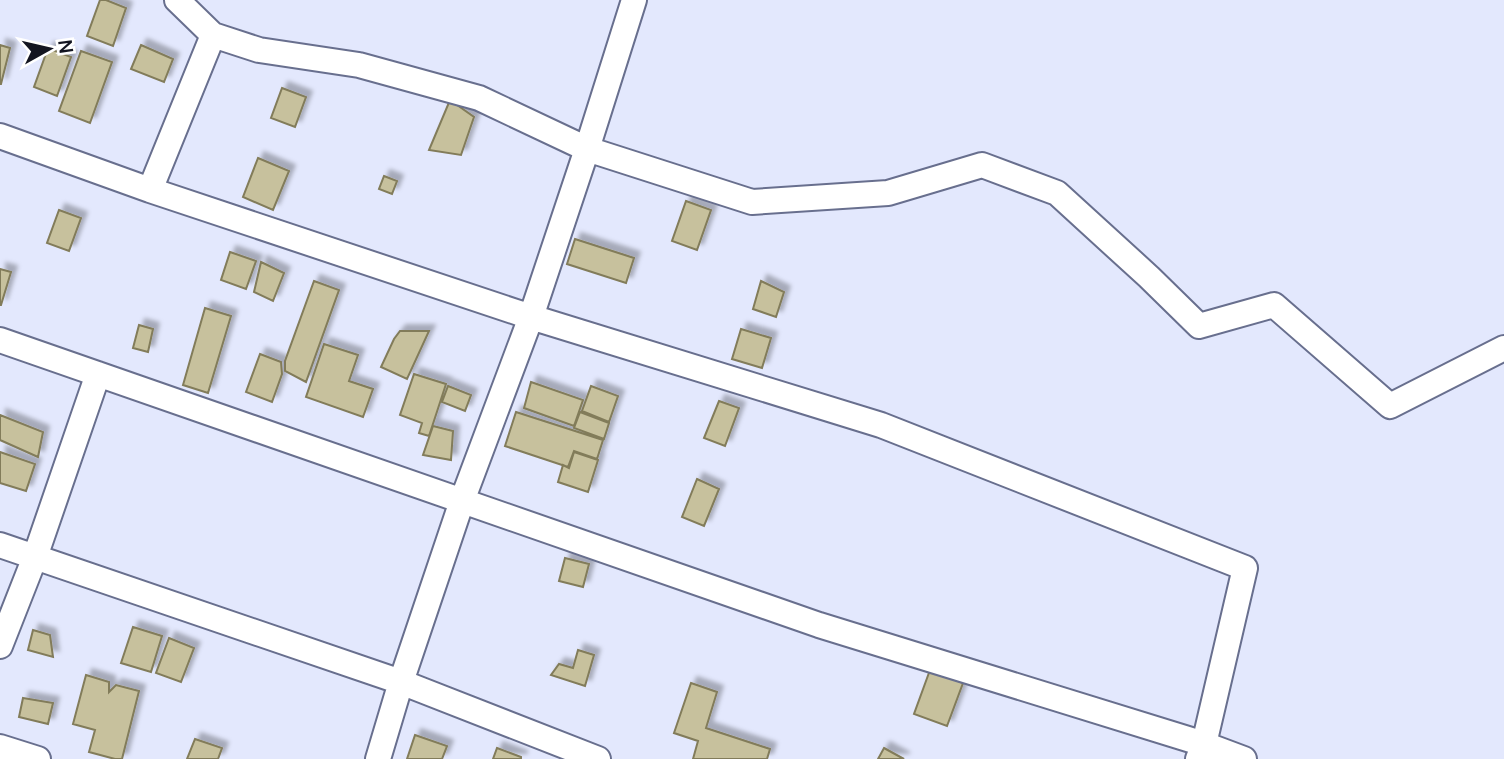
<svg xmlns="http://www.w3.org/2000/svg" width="1504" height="759" viewBox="0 0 1504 759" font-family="Manrope,sans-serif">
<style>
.building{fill:#c7c19d;stroke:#827c5a;stroke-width:2;filter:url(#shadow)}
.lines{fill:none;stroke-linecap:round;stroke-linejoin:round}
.minor-casing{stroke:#686f8e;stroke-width:28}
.minor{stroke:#fff;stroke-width:24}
</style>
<defs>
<filter id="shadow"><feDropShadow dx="6" dy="-6" stdDeviation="2" flood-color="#0004"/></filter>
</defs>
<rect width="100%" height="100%" fill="#e3e8fd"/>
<!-- building -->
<path class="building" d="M 100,0 L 106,0 L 126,8 L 113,46 L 87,36 Z
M 0,45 L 10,48 L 1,84 L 0,84 Z
M 141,45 L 173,59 L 164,82 L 131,69 Z
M 48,48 L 71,57 L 57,96 L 34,87 Z
M 81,51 L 112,62 L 90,123 L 59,111 Z
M 282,88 L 306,97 L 295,127 L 271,118 Z
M 450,100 L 474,117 L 461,155 L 429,150 Z
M 258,158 L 289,171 L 273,210 L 243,197 Z
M 384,176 L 397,181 L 392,194 L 379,189 Z
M 686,201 L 711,210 L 697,250 L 672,241 Z
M 59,210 L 81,218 L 69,251 L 47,243 Z
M 575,239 L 634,258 L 626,283 L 567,264 Z
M 230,252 L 256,261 L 246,289 L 221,280 Z
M 261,262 L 284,273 L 273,301 L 254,292 Z
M 0,269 L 11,272 L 1,305 L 0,305 Z
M 314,281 L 339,290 L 306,382 L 285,371 L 285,361 Z
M 761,281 L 784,292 L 776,317 L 753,309 Z
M 205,308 L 231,316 L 208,393 L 183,385 Z
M 139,325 L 153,329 L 148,352 L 133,348 Z
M 741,329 L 771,338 L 762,368 L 732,359 Z
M 400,331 L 429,331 L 407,379 L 381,367 L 394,339 Z
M 324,344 L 358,355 L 349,381 L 373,389 L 363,417 L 306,397 Z
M 260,354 L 281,362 L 282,374 L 272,402 L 246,392 Z
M 414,374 L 446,384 L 429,436 L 419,433 L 422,423 L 400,415 Z
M 531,382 L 583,400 L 574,426 L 524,408 Z
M 448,386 L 471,395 L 465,411 L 442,402 Z
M 591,386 L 618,396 L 609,422 L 582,411 Z
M 719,401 L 739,408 L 725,446 L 704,438 Z
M 516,412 L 603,440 L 597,459 L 574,451 L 568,467 L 505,446 Z
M 580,412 L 609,423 L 604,439 L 574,428 Z
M 0,415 L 43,432 L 38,457 L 0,440 Z
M 433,426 L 453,431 L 451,460 L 423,455 Z
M 0,452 L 35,464 L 26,491 L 0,483 Z
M 574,452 L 598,460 L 588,492 L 558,482 L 563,465 L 569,468 Z
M 697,479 L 719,489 L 704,526 L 682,517 Z
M 565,558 L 589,564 L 583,587 L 559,581 Z
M 133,627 L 162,636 L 151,672 L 121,663 Z
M 33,630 L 50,635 L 53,657 L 28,650 Z
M 169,638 L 194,648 L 181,682 L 156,673 Z
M 578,650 L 594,655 L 585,686 L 551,675 L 559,664 L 573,668 Z
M 930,670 L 963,683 L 947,726 L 914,714 Z
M 86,675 L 109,682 L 109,692 L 116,685 L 139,691 L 122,759 L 115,759 L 89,752 L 95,730 L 73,724 Z
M 691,683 L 717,692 L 706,728 L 770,749 L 767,759 L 693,759 L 698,741 L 674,733 Z
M 23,698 L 53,703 L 48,724 L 19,717 Z
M 415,735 L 447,746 L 442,759 L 407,759 Z
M 195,739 L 222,748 L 218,759 L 187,759 Z
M 497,748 L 521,757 L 521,759 L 493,759 Z
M 884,748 L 904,759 L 878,759 Z"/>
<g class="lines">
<defs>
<path id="minor" d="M 177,0 L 213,35 L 259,50 L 359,65 L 479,98 L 587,149 L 752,202 L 888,193 L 982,165 L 1057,193 L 1149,277 L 1199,326 L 1274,305 L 1390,406 L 1504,348
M 0,136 L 150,190 L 531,317 L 881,425 L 1245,568 L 1204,744 L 1198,759
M 150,190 L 213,35
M 0,340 L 819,625 L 1204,744 L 1244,759
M 0,545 L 401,682 L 598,759
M 0,646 L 35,557 L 98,374
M 0,747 L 38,759
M 378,759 L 401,682 L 462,501 L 531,317 L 587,149 L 634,0"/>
</defs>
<!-- minor casing -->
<use href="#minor" class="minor-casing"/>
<!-- minor -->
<use href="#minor" class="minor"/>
</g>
<!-- north arrow -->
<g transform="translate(49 49) rotate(82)" stroke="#ffffff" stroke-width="5" paint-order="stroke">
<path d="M0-5L12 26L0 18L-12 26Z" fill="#131521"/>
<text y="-10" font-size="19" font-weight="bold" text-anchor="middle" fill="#131521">N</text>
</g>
</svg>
